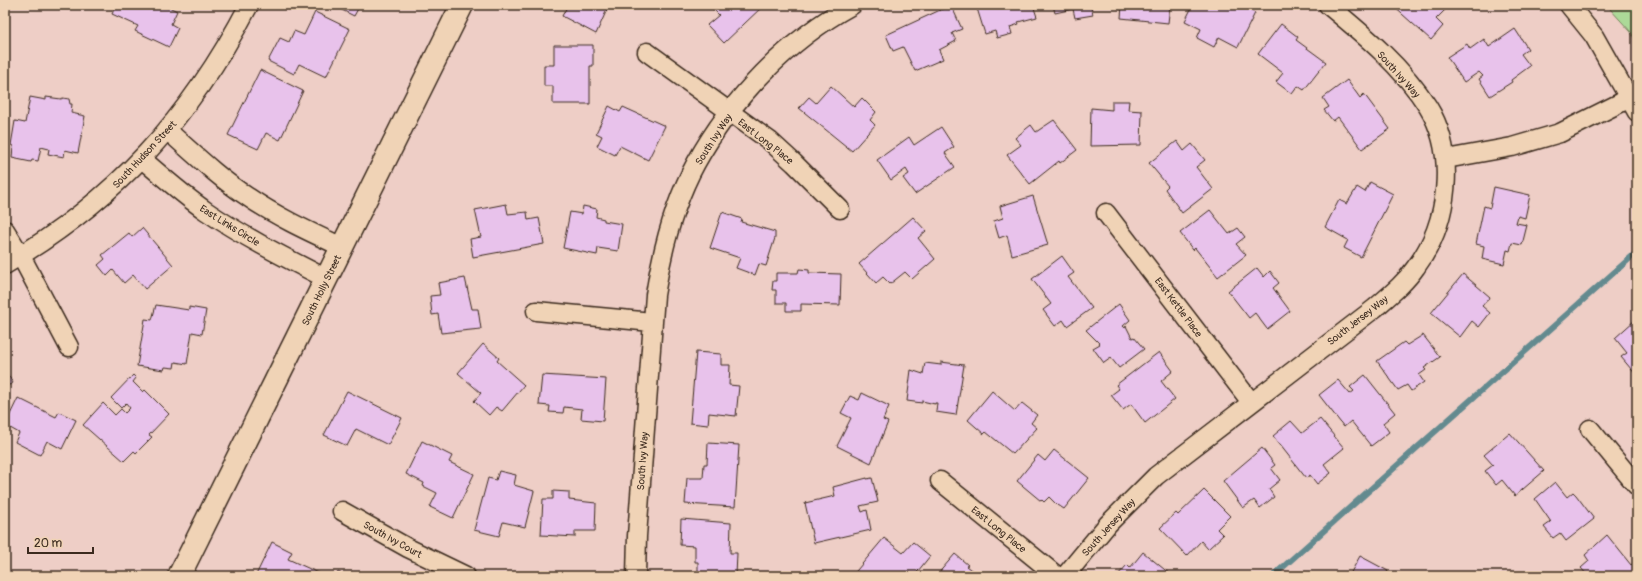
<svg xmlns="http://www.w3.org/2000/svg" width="1642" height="581" viewBox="0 0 1642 581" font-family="Pangolin,sans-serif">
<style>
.green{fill:#acd998;stroke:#74825b}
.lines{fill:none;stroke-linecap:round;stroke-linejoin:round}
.stream{stroke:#638a8f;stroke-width:6}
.building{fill:#e8c2eb;stroke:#3b2a1e}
.minor-casing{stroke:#3b2a1e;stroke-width:21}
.secondary-casing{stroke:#3b2a1e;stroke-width:25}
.minor{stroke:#f0d3b6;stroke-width:18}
.secondary{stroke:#f0d3b6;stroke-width:22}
.labels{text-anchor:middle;stroke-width:3;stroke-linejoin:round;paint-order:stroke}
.street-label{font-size:10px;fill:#3b2a1e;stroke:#f0d3b6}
</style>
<rect width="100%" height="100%" fill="#eecec6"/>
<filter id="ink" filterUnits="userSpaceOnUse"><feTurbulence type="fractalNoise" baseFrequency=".025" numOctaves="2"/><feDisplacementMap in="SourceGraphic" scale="8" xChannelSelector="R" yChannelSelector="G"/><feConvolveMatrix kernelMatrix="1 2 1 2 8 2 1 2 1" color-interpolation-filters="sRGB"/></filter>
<g filter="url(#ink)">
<!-- green -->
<path class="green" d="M 1614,5 L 1637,5 L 1637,44 L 1631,32 L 1610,9 Z"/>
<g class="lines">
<!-- stream -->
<path class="stream" d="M 1273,576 L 1637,252"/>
</g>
<!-- building -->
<path class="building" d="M 116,5 L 169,5 L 169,7 L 177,11 L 171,24 L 178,28 L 169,47 L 135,31 L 138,26 L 112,14 Z
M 332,5 L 360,5 L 354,16 Z
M 568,5 L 609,5 L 596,34 L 562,16 Z
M 709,5 L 762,5 L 763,6 L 724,43 L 707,25 L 719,15 Z
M 951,5 L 962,29 L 952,33 L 956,41 L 939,50 L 943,59 L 915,71 L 903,47 L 893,51 L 886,35 Z
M 976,5 L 1033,5 L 1037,17 L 1018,22 L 1019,24 L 1010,27 L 1012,34 L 997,38 L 995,31 L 985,34 Z
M 1053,5 L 1093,5 L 1091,6 L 1093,15 L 1075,18 L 1073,9 L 1055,13 Z
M 1122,5 L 1170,5 L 1168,23 L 1121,18 Z
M 1193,5 L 1239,5 L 1255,13 L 1238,47 L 1219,37 L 1214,47 L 1197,38 L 1201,29 L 1185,21 Z
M 1392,5 L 1450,5 L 1436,19 L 1443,26 L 1431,40 Z
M 315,12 L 350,29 L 326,77 L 299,64 L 294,74 L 268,61 L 280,38 L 289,42 L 294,31 L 304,35 Z
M 1281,24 L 1298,37 L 1296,40 L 1326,62 L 1304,90 L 1298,86 L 1292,94 L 1276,82 L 1283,73 L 1258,54 Z
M 1515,29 L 1528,49 L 1521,54 L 1530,66 L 1511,80 L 1512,82 L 1490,96 L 1479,79 L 1483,76 L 1479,72 L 1464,82 L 1447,57 L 1467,44 L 1470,49 L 1484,39 L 1489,47 Z
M 554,45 L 593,45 L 593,66 L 590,66 L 590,104 L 553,104 L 553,86 L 544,86 L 544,65 L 554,65 Z
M 260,70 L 303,91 L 280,140 L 266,133 L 258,149 L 228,135 Z
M 1347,80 L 1360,98 L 1364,94 L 1390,129 L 1362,149 L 1338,117 L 1333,121 L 1324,110 L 1329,107 L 1323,98 Z
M 831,86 L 854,107 L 862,98 L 876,112 L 870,120 L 875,125 L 852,151 L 799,108 L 809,97 L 816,103 Z
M 30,97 L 46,100 L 46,97 L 61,99 L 63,98 L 69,99 L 70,104 L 72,104 L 71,113 L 85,116 L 78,153 L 65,150 L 64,157 L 48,154 L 49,149 L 41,147 L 38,161 L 32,160 L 31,162 L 12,158 L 13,146 L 11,145 L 15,121 L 25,123 Z
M 1112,101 L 1129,101 L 1128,110 L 1142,111 L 1141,145 L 1090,146 L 1091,108 L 1112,110 Z
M 609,106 L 620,112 L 623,107 L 665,126 L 648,160 L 620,146 L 615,155 L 597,146 L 602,136 L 596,133 Z
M 1054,120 L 1077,150 L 1060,163 L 1059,161 L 1030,184 L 1007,155 L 1021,145 L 1015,138 L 1031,125 L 1036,132 Z
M 941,127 L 954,147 L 945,153 L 955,167 L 915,194 L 903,178 L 909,174 L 906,169 L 891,180 L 877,160 L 909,137 L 914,145 Z
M 1177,141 L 1184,151 L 1192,144 L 1205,160 L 1196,167 L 1213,189 L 1182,213 L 1165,189 L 1168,186 L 1149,163 Z
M 1370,182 L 1393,194 L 1361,257 L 1344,248 L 1348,240 L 1325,227 L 1339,200 L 1347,204 L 1357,187 L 1365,192 Z
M 1494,187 L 1530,195 L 1525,218 L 1518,216 L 1516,223 L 1527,225 L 1522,245 L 1512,243 L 1510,251 L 1507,250 L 1504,264 L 1482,259 L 1484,246 L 1476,244 L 1484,206 L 1490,208 Z
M 1033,196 L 1048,245 L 1012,255 L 1007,235 L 999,238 L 994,221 L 1003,218 L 1000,206 Z
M 506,204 L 508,214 L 527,212 L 528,220 L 539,218 L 544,244 L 473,257 L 470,239 L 481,237 L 475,210 Z
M 583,206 L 597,209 L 596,217 L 604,219 L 604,221 L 622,224 L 618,251 L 598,248 L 597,255 L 563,248 L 570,212 L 582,214 Z
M 1210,210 L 1229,234 L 1238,228 L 1245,237 L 1236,244 L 1246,255 L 1218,277 L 1195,248 L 1193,250 L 1180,233 Z
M 722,212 L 742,219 L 741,222 L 775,232 L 775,238 L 766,266 L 759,264 L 755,275 L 736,268 L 740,258 L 710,248 Z
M 913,217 L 926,231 L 918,238 L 935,259 L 912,279 L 905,272 L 890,284 L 883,277 L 876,283 L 859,264 Z
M 142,228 L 173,265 L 145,289 L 133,275 L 124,283 L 113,270 L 107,276 L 98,265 L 105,259 L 102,255 L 129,233 L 132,237 Z
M 1062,256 L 1074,273 L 1068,277 L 1092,308 L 1067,326 L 1063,320 L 1055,326 L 1043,310 L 1051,304 L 1032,279 Z
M 1257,268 L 1264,277 L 1270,271 L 1279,283 L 1273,288 L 1290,311 L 1267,329 L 1255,313 L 1249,318 L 1228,291 Z
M 799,269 L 809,270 L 809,273 L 841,274 L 840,305 L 801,304 L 801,311 L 786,311 L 786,303 L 776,303 L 776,290 L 772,290 L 773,281 L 776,281 L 776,273 L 798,273 Z
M 1463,274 L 1490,297 L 1482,306 L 1490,313 L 1479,327 L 1472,321 L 1460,337 L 1431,313 Z
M 465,278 L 472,309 L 478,309 L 481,329 L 441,333 L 438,314 L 432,315 L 430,296 L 440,295 L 438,283 Z
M 1119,304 L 1130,320 L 1123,326 L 1125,328 L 1126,326 L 1132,338 L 1134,337 L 1144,349 L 1119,368 L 1111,358 L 1104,363 L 1093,348 L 1100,344 L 1086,330 Z
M 156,305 L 189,310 L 189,307 L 206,310 L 202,334 L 192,332 L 187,364 L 175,362 L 174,368 L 165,367 L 164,370 L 137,366 L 145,319 L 152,320 Z
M 1635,320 L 1637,322 L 1637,376 L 1621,357 L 1627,353 L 1615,338 Z
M 1423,335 L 1440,357 L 1424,368 L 1426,370 L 1419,375 L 1424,382 L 1411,391 L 1407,385 L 1398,390 L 1377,361 L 1404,342 L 1407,345 Z
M 483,344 L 499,358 L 497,361 L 524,385 L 502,411 L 496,407 L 489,415 L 474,401 L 481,393 L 458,373 Z
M 696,352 L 721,354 L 721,365 L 730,365 L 729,385 L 739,386 L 736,416 L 709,413 L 708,425 L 690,423 Z
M 1159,352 L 1173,371 L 1161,381 L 1175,399 L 1145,423 L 1131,404 L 1123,410 L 1111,395 L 1119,389 L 1116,385 Z
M 941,362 L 964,365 L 956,415 L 936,412 L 937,403 L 935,403 L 935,404 L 922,401 L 922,403 L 907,401 L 911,370 L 923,374 L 925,363 L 941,365 Z
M 5,370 L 13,383 L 5,387 Z
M 133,375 L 136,378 L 133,382 L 143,392 L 145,390 L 169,414 L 149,435 L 152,437 L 136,453 L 134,451 L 124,461 L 83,425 L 103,403 L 115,415 L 121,409 L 125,413 L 130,408 L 126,403 L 121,408 L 111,398 Z
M 542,375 L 606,379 L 603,421 L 581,419 L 582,409 L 564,407 L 563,413 L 549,412 L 550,406 L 539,405 Z
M 1365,375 L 1395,413 L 1383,423 L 1389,432 L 1371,446 L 1351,421 L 1344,427 L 1319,395 L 1338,380 L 1350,394 L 1354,391 L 1350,387 Z
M 347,391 L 402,418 L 388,445 L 356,429 L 347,446 L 324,435 Z
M 992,391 L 1015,411 L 1022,403 L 1037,415 L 1031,423 L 1037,428 L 1013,454 L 986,432 L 984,434 L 968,420 Z
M 862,393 L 889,406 L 883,420 L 888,422 L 871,463 L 837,446 L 851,418 L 841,413 L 850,396 L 859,400 Z
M 18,398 L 56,417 L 59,412 L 76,420 L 62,449 L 47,441 L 40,455 L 15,442 L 19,433 L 5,425 Z
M 1320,419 L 1344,448 L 1324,464 L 1331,473 L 1317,484 L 1310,475 L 1306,478 L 1273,436 L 1291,421 L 1302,433 Z
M 1510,433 L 1544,471 L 1515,496 L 1502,480 L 1496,485 L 1485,471 L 1493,465 L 1484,455 Z
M 422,441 L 452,456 L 449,462 L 474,474 L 453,518 L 430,507 L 437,493 L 423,486 L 424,483 L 406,474 Z
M 708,443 L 739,445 L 735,507 L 685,504 L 687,478 L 703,478 L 704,464 L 707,464 Z
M 1262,448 L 1275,465 L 1271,468 L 1280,480 L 1269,489 L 1274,497 L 1260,508 L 1254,500 L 1243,508 L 1223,481 Z
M 1054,450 L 1089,478 L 1064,509 L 1058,505 L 1058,506 L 1049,497 L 1044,502 L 1042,500 L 1041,501 L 1017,481 L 1038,455 L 1045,461 Z
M 499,471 L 516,475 L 514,485 L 534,491 L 525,527 L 503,522 L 499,536 L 474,530 L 488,478 L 496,480 Z
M 867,478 L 867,479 L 872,478 L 878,502 L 860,506 L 862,512 L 867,510 L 871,530 L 814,543 L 805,503 L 835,496 L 833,487 Z
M 1555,482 L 1567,497 L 1573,492 L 1576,495 L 1594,519 L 1566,541 L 1560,533 L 1553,538 L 1544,527 L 1551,522 L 1535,499 Z
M 1204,490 L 1230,516 L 1217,529 L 1223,535 L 1208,549 L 1201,541 L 1187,556 L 1160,528 L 1176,513 L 1178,515 Z
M 553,491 L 569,492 L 569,500 L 596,503 L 595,531 L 575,531 L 575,537 L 541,535 L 543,499 L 553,499 Z
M 681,519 L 731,523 L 730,553 L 737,553 L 736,576 L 698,576 L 698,562 L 695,562 L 695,546 L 680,545 Z
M 1607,535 L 1631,565 L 1637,560 L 1637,576 L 1588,576 L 1581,568 L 1589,561 L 1585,555 Z
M 884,538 L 903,553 L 913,542 L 930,556 L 914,576 L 852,576 Z
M 272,542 L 292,552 L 288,559 L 321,574 L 320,576 L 256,575 Z
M 1143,552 L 1170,574 L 1169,576 L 1117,576 L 1127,565 L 1130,568 Z
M 955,554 L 968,565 L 966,566 L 979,576 L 936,576 Z
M 1360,556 L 1388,571 L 1385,576 L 1349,576 Z
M 338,572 L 347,576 L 336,576 Z"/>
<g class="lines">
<defs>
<path id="minor" d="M 1569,5 L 1594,36 L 1637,112
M 647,52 L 770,141 L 794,163 L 840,209
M 168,131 C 194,154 219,178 248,197 C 277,217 310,232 342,247
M 142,159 C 163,177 183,195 206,211 C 244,237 286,258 327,279
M 1446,159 L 1512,147 L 1560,133 L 1630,98
M 1106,213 L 1251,402
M 5,230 L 21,256 L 69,347
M 5,265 C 116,200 190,118 249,5
M 536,311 L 652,322
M 1590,429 L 1637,486
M 940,481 L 1057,576
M 342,511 L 408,548 L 466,576
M 636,576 L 637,536 L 655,295 C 662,250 674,203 696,163 C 731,99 788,40 852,5
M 1065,576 L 1108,524 L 1156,476 L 1375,308 C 1390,295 1405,283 1416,267 C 1449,223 1457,154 1428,107 C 1403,67 1363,34 1328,5"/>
<path id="secondary" d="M 179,576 L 462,5"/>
</defs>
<!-- minor casing -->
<use href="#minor" class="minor-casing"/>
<!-- secondary casing -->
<use href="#secondary" class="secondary-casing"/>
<!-- minor -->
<use href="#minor" class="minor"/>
<!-- secondary -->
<use href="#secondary" class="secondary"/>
</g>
</g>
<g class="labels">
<!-- street labels -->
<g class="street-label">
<text transform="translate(1399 74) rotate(48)" y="4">South Ivy Way</text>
<text transform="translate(713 139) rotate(-57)" y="4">South Ivy Way</text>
<text transform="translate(766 141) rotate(38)" y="4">East Long Place</text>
<text transform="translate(144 154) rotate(-47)" y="4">South Hudson Street</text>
<text transform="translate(230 225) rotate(32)" y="4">East Links Circle</text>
<text transform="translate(321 290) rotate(-64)" y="4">South Holly Street</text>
<text transform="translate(1179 307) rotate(53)" y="4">East Kettle Place</text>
<text transform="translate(1357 320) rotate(-38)" y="4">South Jersey Way</text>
<text transform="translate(642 461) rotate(-86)" y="4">South Ivy Way</text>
<text transform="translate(1108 527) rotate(-48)" y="4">South Jersey Way</text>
<text transform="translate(999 529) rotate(39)" y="4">East Long Place</text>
<text transform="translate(393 539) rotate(29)" y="4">South Ivy Court</text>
</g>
</g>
<!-- margin -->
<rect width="1642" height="581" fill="none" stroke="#f0d3b6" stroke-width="20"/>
<rect x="10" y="10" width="1622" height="561" fill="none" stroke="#3b2a1e" stroke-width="1.5" filter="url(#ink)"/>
<!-- scale -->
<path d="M28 547v6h65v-6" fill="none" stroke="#3b2a1e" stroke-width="2"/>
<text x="34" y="547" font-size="12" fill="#3b2a1e" stroke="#f0d3b6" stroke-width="3" paint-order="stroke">20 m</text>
</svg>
